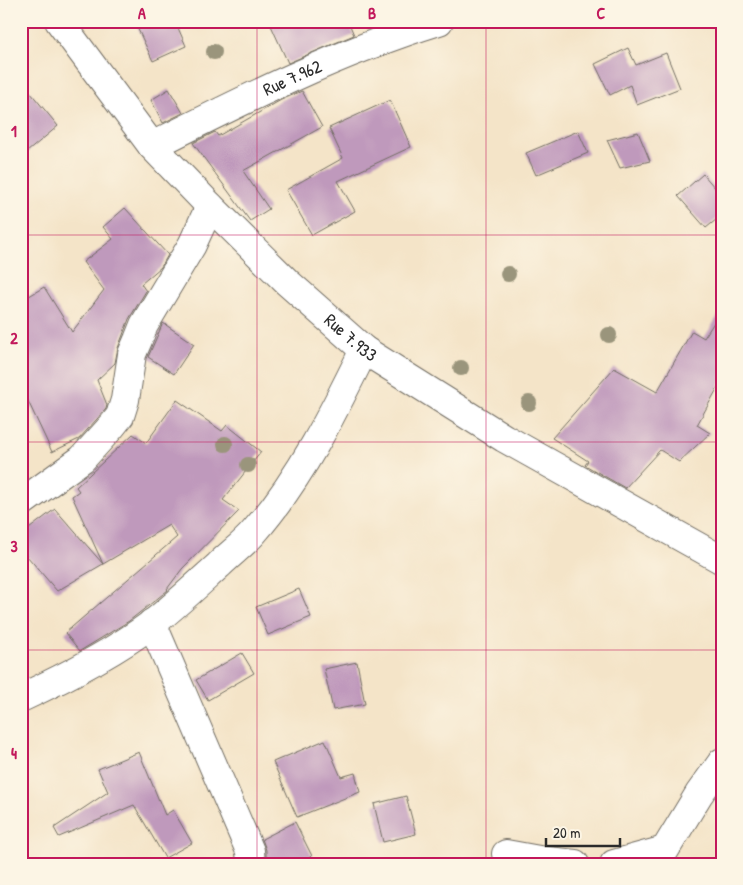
<svg xmlns="http://www.w3.org/2000/svg" width="743" height="885" viewBox="0 0 743 885" font-family="'Patrick Hand',sans-serif">
<style>
.building{fill:#bf99bc}
.lines{fill:none;stroke-linecap:round;stroke-linejoin:round}
.minor-casing{stroke:#716c62;stroke-width:30}
.tertiary-casing{stroke:#716c62;stroke-width:30}
.minor{stroke:#fff;stroke-width:28}
.tertiary{stroke:#fff;stroke-width:28}
.tree{fill:#9a957c}
.grid{fill:none;stroke:#c2185b;stroke-width:1;stroke-opacity:0.55}
.labels{text-anchor:middle;stroke-width:4;stroke-linejoin:round;paint-order:stroke}
.street-label{font-size:18px;fill:#2b2b2b;stroke:#fcf5e5}
.neatline{fill:none;stroke:#c2185b;stroke-width:2}
.grid-label{font-size:16px;text-anchor:middle;font-weight:bold;fill:#c2185b}
</style>
<rect width="100%" height="100%" fill="#fcf5e5"/>
<filter id="ink" filterUnits="userSpaceOnUse"><feTurbulence type="fractalNoise" baseFrequency=".02" numOctaves="2"/><feDisplacementMap in="SourceGraphic" scale="10" xChannelSelector="R" yChannelSelector="G"/><feConvolveMatrix kernelMatrix="1 2 1 2 8 2 1 2 1" color-interpolation-filters="sRGB"/></filter>
<filter id="wash" filterUnits="userSpaceOnUse"><feTurbulence type="fractalNoise" baseFrequency=".0096" numOctaves="4" result="noise"/><feDisplacementMap in="SourceGraphic" scale="20" xChannelSelector="R" yChannelSelector="G"/><feGaussianBlur stdDeviation="1.12" result="paint"/><feColorMatrix in="noise" values="0 0 0 0 0 0 0 0 0 0 0 0 0 0 0 0 0 1.4 0 .05"/><feComposite in="paint" operator="in"/></filter>
<g filter="url(#wash)">
<rect width="100%" height="100%" fill="#f4e4c8"/>
<g id="blocks">
<!-- building -->
<path class="building" d="M 134,21 L 175,21 L 186,46 L 153,61 Z
M 269,21 L 348,21 L 354,35 L 288,63 Z
M 628,48 L 636,65 L 666,53 L 680,88 L 637,105 L 630,85 L 610,95 L 595,64 Z
M 21,81 L 58,126 L 21,157 Z
M 169,89 L 183,113 L 163,123 L 151,100 Z
M 302,91 L 322,127 L 243,171 L 269,209 L 250,221 L 193,143 L 215,132 L 218,136 L 281,100 Z
M 390,100 L 411,147 L 338,181 L 355,211 L 312,235 L 286,190 L 343,158 L 329,128 Z
M 578,131 L 588,153 L 536,175 L 526,153 Z
M 638,132 L 650,161 L 620,168 L 607,140 Z
M 703,174 L 722,196 L 722,215 L 706,228 L 678,196 Z
M 125,208 L 168,255 L 161,267 L 141,284 L 146,291 L 129,319 L 118,348 L 115,363 L 97,380 L 107,405 L 106,409 L 79,439 L 52,452 L 27,399 L 21,403 L 21,301 L 44,287 L 72,332 L 104,290 L 83,262 L 113,239 L 103,227 Z
M 722,310 L 722,380 L 697,425 L 710,433 L 679,462 L 660,450 L 625,488 L 585,465 L 588,461 L 552,438 L 614,368 L 657,392 L 692,331 L 704,338 Z
M 163,323 L 194,344 L 174,374 L 148,357 Z
M 177,400 L 222,431 L 227,425 L 261,452 L 223,500 L 239,511 L 182,569 L 167,589 L 168,590 L 129,621 L 80,651 L 65,633 L 177,537 L 169,525 L 103,564 L 72,496 L 79,491 L 76,487 L 133,434 L 146,443 Z
M 55,509 L 103,564 L 57,591 L 21,549 L 21,535 Z
M 299,589 L 311,617 L 268,635 L 256,607 Z
M 242,653 L 254,673 L 208,700 L 196,680 Z
M 357,662 L 365,704 L 333,710 L 324,669 Z
M 325,740 L 341,777 L 355,773 L 360,792 L 297,817 L 273,762 Z
M 139,752 L 165,815 L 173,810 L 192,843 L 165,858 L 134,805 L 59,837 L 54,828 L 108,792 L 98,769 Z
M 406,796 L 416,834 L 383,842 L 374,804 Z
M 295,822 L 312,856 L 297,864 L 266,864 L 266,850 L 262,839 Z"/>
</g>
</g>
<g filter="url(#ink)">
<use href="#blocks" fill-opacity="0" stroke="#716c62" stroke-width="1"/>
<g class="lines">
<defs>
<g id="minor">
<path id="s1" d="M 152,146 C 245,99 339,52 439,21"/>
<path d="M 21,503 L 82,459 L 112,426 L 120,416 L 125,400 L 132,354 L 138,340 L 144,325 L 192,245 L 210,206"/>
<path d="M 152,623 L 250,851 L 251,864"/>
<path d="M 21,698 C 66,677 113,653 153,623 C 176,605 197,585 219,565 C 230,554 244,544 254,532 C 301,478 333,413 364,350"/>
<path d="M 506,854 L 539,860 L 575,864"/>
<path d="M 614,864 L 665,850 L 699,794 L 722,762"/>
</g>
<g id="tertiary">
<path id="s2" d="M 59,21 L 152,146 L 210,206 L 287,282 L 364,350 L 504,438 L 722,560"/>
</g>
</defs>
<!-- minor casing -->
<use href="#minor" class="minor-casing"/>
<!-- tertiary casing -->
<use href="#tertiary" class="tertiary-casing"/>
<!-- minor -->
<use href="#minor" class="minor"/>
<!-- tertiary -->
<use href="#tertiary" class="tertiary"/>
</g>
<!-- trees -->
<g class="tree">
<circle cx="214" cy="52" r="8"/>
<circle cx="508" cy="274" r="8"/>
<circle cx="609" cy="335" r="8"/>
<circle cx="461" cy="368" r="8"/>
<circle cx="529" cy="403" r="8"/>
<circle cx="225" cy="444" r="8"/>
<circle cx="248" cy="465" r="8"/>
</g>
</g>
<!-- grid -->
<path class="grid" d="M 257,21 L 257,864M 486,21 L 486,864M 21,235 L 722,235M 21,442 L 722,442M 21,650 L 722,650"/>
<g class="labels">
<!-- street labels -->
<g class="street-label">
<text dy="6" stroke="none"><textPath href="#s1" startOffset="156">Rue 7.962</textPath></text>
<text dy="6" stroke="none"><textPath href="#s2" startOffset="432">Rue 7.933</textPath></text>
</g>
</g>
<!-- margin -->
<rect width="743" height="885" fill="none" stroke="#fcf5e5" stroke-width="55"/>
<!-- scale -->
<path d="M546 838v8h74v-8" fill="none" stroke="#2b2b2b" stroke-width="2.5"/>
<text x="553" y="838" font-size="15" fill="#2b2b2b" stroke="#fcf5e5" stroke-width="4" paint-order="stroke">20 m</text>
<rect x="28" y="28" width="688" height="830" class="neatline"/>
<g class="grid-label">
<text x="142" y="19">A</text>
<text x="372" y="19">B</text>
<text x="601" y="19">C</text>
<text x="14" y="137">1</text>
<text x="14" y="344">2</text>
<text x="14" y="552">3</text>
<text x="14" y="759">4</text>
</g>
</svg>
